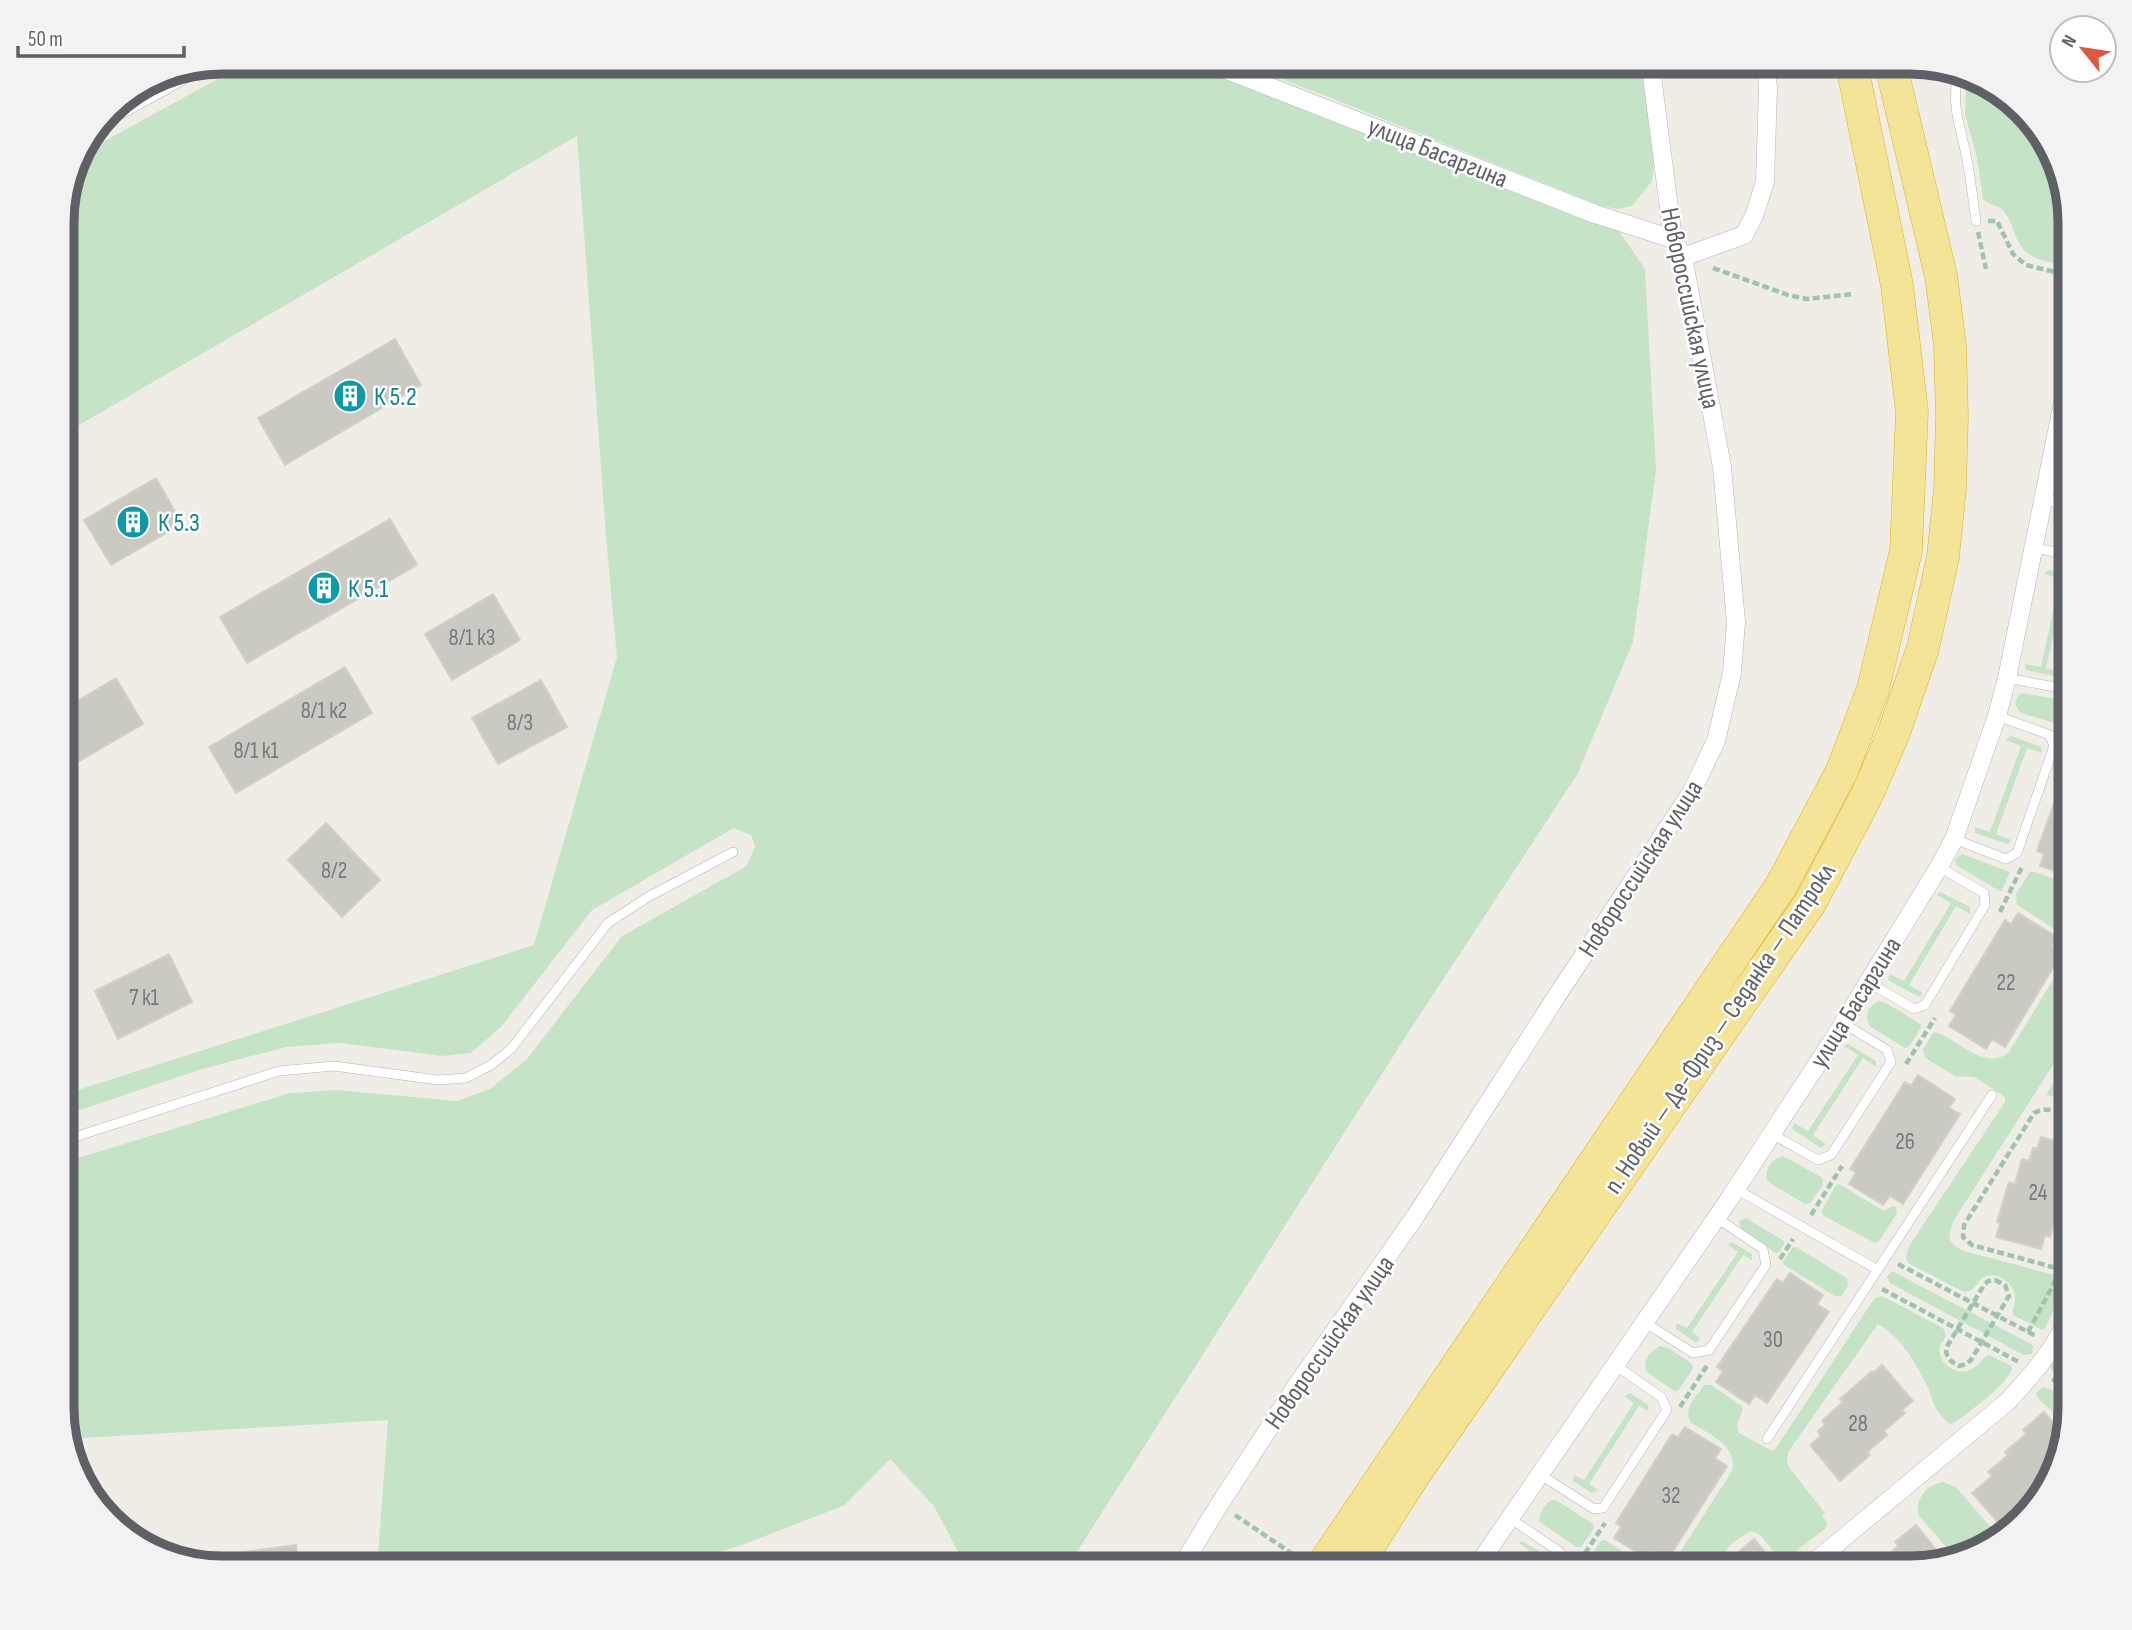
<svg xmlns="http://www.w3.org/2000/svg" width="2132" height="1630" viewBox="0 0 2132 1630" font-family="'Sofia Sans Condensed',sans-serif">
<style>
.green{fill:#c5e4c7}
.building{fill:#cac9c2;stroke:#d3d0c5;stroke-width:2}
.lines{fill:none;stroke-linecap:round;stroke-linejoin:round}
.lane-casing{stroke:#b3b5ba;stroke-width:10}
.street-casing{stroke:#b3b5ba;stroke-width:19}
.highway-casing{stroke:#e1b214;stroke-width:33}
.path{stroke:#9ec5ac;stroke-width:4.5;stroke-dasharray:7 3.5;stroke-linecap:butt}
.lane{stroke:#fff;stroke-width:9}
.street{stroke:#fff;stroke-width:18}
.highway{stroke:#f4e498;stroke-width:32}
.labels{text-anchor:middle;stroke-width:5;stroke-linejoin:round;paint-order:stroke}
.number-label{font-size:23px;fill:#797a7c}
.street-label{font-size:26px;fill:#5e6065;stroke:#fff}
.culture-label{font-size:26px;fill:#0d838f;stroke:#fff;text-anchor:start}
.rim{fill:none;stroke:#5e6065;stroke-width:9}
</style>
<rect width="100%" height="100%" fill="#efede6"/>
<!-- green -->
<path class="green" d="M 250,61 L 1212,61 L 1610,218 L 1645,269 L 1656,470 L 1633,642 L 1577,775 L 1408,1033 L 1066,1569 L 967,1569 L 934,1506 L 890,1459 L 845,1505 L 742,1545 L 665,1569 L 377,1569 L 388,1420 L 67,1439 L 62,1418 L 62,1163 L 290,1093 L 337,1090 L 457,1101 L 490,1089 L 527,1059 L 622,936 L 747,866 L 755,846 L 751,835 L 734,828 L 592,910 L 501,1027 L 471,1053 L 442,1056 L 341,1043 L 286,1047 L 202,1069 L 62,1116 L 62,1095 L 534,945 L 617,657 L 606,537 L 577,136 L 62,435 L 62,211 L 76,157 Z
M 1233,61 L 1632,61 L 1637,65 L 1644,75 L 1655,154 L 1652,181 L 1632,206 L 1617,209 L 1598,205 L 1326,96 Z
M 1966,80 L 2008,95 L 2054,151 L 2071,221 L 2071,266 C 2054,263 2030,261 2020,245 C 2014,235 2012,223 2006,214 C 2001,205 1990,206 1983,199 L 1977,158 L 1965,114 Z
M 2066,516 L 2071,517 L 2071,544 L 2062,543 L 2054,534 C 2054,525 2056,519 2066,516 Z
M 2049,570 L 2071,574 L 2071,580 L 2066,579 L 2046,668 L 2062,672 L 2058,677 L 2026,670 L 2025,664 L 2041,667 L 2060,578 L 2044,574 Z
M 2023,693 L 2066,701 L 2069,704 L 2064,724 L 2061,725 L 2021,713 C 2015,707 2014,701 2019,695 Z
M 2011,736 L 2041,747 L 2042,753 L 2027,748 L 1996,834 L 2011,840 L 2008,844 L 1975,833 L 1975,827 L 1990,832 L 2021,746 L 2006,740 Z
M 1962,854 L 2010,872 L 2001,892 L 1956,865 L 1955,860 L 1958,856 Z
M 2030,872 L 2035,872 L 2071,885 L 2071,1037 L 1954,1220 C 1947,1236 1947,1243 1964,1251 L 2062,1277 L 2066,1281 L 2065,1287 L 2045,1328 L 2042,1330 L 2013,1315 C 2012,1309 2015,1305 2015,1298 C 2015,1285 2000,1272 1987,1276 C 1976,1279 1977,1292 1964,1292 L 1908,1263 L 1906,1258 L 1909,1246 L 2005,1102 L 2005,1098 L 2001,1094 L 1974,1077 L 1955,1076 L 1925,1058 L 1923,1050 L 1932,1034 L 1936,1032 C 1958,1040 1986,1072 2009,1052 L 2068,955 L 2067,941 L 2064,935 L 2017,905 L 2016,894 Z
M 1940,892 L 1970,907 L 1970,914 L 1956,906 L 1909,985 L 1923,993 L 1919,997 L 1888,980 L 1890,974 L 1904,981 L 1951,903 L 1937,895 Z
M 1879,1001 L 1886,1003 L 1920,1024 L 1921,1028 L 1909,1047 L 1905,1048 L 1871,1027 C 1863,1017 1868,1006 1879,1001 Z
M 1848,1044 L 1876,1061 L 1876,1067 L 1863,1058 L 1813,1135 L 1826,1144 L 1821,1148 L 1792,1129 L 1794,1123 L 1808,1131 L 1858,1055 L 1844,1046 Z
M 2071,1054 L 2071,1101 L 2046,1095 L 2069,1057 Z
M 1783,1156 L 1821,1177 L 1823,1180 L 1823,1185 L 1810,1203 L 1805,1204 L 1770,1183 L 1766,1178 C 1766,1167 1773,1159 1783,1156 Z
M 1839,1184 L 1884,1211 L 1892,1206 L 1896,1207 L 1897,1213 L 1879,1241 L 1875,1243 L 1824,1216 L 1821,1212 L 1836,1185 Z
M 1746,1218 L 1784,1241 L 1784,1244 L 1779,1252 L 1776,1253 L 1741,1229 L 1739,1221 Z
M 1732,1242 L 1752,1254 L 1752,1260 L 1743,1255 L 1692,1332 L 1700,1338 L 1698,1342 L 1695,1342 L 1676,1329 L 1677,1323 L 1687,1328 L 1738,1252 L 1728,1245 Z
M 1796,1247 L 1847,1278 L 1848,1285 L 1842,1296 L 1835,1296 L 1784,1265 L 1783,1261 L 1792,1248 Z
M 1892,1271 L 2029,1343 L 2033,1346 L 2032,1354 L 2024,1355 L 1890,1283 L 1887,1277 Z
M 1882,1296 L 1943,1328 L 1946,1336 C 1944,1340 1941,1343 1940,1346 C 1936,1362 1956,1376 1970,1370 C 1977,1367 1982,1359 1988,1355 L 2012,1366 C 2012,1382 1969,1412 1955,1422 L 1950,1424 C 1931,1409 1935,1400 1925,1382 C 1914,1359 1900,1337 1878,1324 L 1788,1452 L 1787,1463 L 1791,1470 L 1825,1513 L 1822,1515 L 1827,1523 L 1826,1528 L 1787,1558 C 1770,1557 1767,1533 1750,1531 L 1732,1543 L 1713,1569 L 1664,1569 L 1673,1563 L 1732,1471 C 1738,1445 1710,1435 1691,1423 C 1682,1409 1696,1397 1704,1385 L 1711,1385 L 1742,1406 C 1744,1417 1733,1422 1739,1433 L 1772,1451 L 1776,1448 L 1872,1302 L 1875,1298 Z
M 1660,1346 L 1670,1349 L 1692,1364 L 1693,1368 L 1679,1390 L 1674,1391 L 1646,1371 C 1643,1360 1650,1351 1660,1346 Z
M 2057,1359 L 2071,1365 L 2071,1381 L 2051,1370 L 2050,1366 L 2052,1361 Z
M 2042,1387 L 2050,1389 L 2071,1400 L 2071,1409 L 2065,1424 L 2039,1399 L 2036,1393 Z
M 1630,1393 L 1648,1405 L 1648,1411 L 1639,1406 L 1589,1484 L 1598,1490 L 1592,1493 L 1573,1481 L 1573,1478 L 1574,1475 L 1584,1480 L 1634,1403 L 1624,1396 Z
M 1944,1482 L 1957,1488 L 1999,1537 L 1981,1552 L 1956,1558 L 1919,1516 C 1914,1499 1927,1484 1944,1482 Z
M 1552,1500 L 1556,1500 L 1593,1524 L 1594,1528 L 1581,1547 L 1576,1547 L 1539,1521 C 1539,1514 1545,1503 1552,1500 Z
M 1605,1540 L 1648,1568 L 1650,1569 L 1598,1569 L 1589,1563 L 1589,1558 L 1601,1541 Z
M 1522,1541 L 1542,1553 L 1542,1559 L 1534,1553 L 1524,1569 L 1517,1569 L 1529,1550 L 1519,1543 Z"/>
<!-- building -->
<path class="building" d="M 395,339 L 421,385 L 285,465 L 258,418 Z
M 156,478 L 182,524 L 111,565 L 84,520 Z
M 390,519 L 417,565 L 247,663 L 220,617 Z
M 493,594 L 520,640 L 452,680 L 425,634 Z
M 345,667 L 372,713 L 236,793 L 209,747 Z
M 116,678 L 143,724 L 62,771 L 62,710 Z
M 541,680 L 567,727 L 498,764 L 472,718 Z
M 2068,764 L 2071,764 L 2071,877 L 2040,866 L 2044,854 L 2037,851 Z
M 326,823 L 380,880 L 342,917 L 288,860 Z
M 2018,913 L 2057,937 L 2052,946 L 2062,953 L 2005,1047 L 1992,1039 L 1986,1049 L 1949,1026 L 1956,1015 L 1950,1011 L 2005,920 L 2011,924 Z
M 169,954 L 192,1002 L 118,1039 L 95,991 Z
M 1918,1075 L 1955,1099 L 1949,1108 L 1960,1114 L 1903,1204 L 1890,1196 L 1883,1205 L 1849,1184 L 1856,1172 L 1850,1169 L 1905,1082 L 1911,1086 Z
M 2041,1137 L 2071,1145 L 2071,1187 L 2067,1200 L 2064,1200 L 2060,1212 L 2057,1211 L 2050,1237 L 2045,1235 L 2041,1249 L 1996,1237 L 2000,1223 L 1997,1222 L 2009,1182 L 2015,1184 L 2022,1159 L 2029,1161 L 2033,1148 L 2037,1149 Z
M 1790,1273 L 1823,1295 L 1817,1304 L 1829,1312 L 1767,1403 L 1755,1395 L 1749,1404 L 1716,1382 L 1723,1371 L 1717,1367 L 1777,1279 L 1783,1283 Z
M 1882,1365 L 1913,1401 L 1902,1410 L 1905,1413 L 1884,1431 L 1887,1435 L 1867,1452 L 1870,1455 L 1840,1481 L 1810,1445 L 1821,1436 L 1818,1431 L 1825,1425 L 1822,1421 L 1843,1402 L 1840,1399 L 1872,1371 L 1873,1373 Z
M 2044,1412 L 2062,1433 L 2044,1487 L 2031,1498 L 2034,1502 L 2004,1529 L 1972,1493 L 1992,1476 L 1988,1472 L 2008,1455 L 2005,1452 L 2026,1434 L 2023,1430 Z
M 1685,1427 L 1721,1449 L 1715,1458 L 1727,1466 L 1668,1559 L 1655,1551 L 1649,1560 L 1614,1538 L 1621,1527 L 1616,1523 L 1672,1434 L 1678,1437 Z
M 1916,1525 L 1945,1561 L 1910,1569 L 1872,1569 L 1898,1546 L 1895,1542 Z
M 1754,1539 L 1772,1560 L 1761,1569 L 1742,1569 L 1733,1557 Z
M 296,1545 L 299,1569 L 221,1569 L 202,1562 L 202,1558 Z"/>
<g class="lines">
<defs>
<path id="lane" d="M 1957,77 C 1952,113 1961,126 1967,160 C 1971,180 1973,201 1976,221
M 2044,500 L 2071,505
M 2035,548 L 2071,555
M 2007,678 L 2060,688 L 2070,680 L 2071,675
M 1954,839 L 2006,859 L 2017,853 L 2054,746 L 2050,735 L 1997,716
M 1868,982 L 1914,1009 L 1925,1005 L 1985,905 L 1984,893 L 1939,867
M 1772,1134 L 1818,1160 L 1831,1155 L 1891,1062 L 1887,1050 L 1843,1023
M 62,1141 L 279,1071 L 334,1066 L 438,1080 L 466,1078 L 491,1065 L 511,1049 L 608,923 L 648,897 L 733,852
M 1736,1189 L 1878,1270
M 1644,1322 L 1693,1353 L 1709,1350 L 1766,1265 L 1763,1249 L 1717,1218
M 1767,1439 L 1992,1095
M 1541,1475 L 1594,1509 L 1603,1508 L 1667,1410 L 1661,1397 L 1615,1365
M 1511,1519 L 1560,1552 L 1565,1566 L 1563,1569"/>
<path id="street" d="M 1204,61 L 1595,214 L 1673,239
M 102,120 L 201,65
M 1683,257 L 1744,235 L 1754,216 L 1765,182 L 1768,89 L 1766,61
M 1180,1569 L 1219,1505 L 1297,1385 L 1415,1217 L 1558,994 L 1691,793 L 1716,741 L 1732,673 L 1736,622 L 1722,467 L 1683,257 L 1673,239 L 1650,61
M 1475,1569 L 1728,1201 L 1833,1040 L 1939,867 L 1954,839 L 1997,716 L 2007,678 L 2071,363
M 1806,1569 L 2007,1402 C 2032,1375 2057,1347 2071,1312"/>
<path id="highway" d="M 1320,1569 L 1781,886 L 1842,771 L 1873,689 L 1906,551 L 1912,412 L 1897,285 L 1851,61
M 1354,1569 L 1414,1475 L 1810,903 L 1866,797 L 1893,735 L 1923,648 L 1943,557 L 1950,489 L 1952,417 L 1950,345 L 1941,276 L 1890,61"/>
</defs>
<!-- lane casing -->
<use href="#lane" class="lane-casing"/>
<!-- street casing -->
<use href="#street" class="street-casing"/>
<!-- highway casing -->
<use href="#highway" class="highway-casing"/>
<!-- path -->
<path class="path" d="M 1988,221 L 1997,221 L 2013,254 L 2026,265 L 2071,276
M 1978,232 L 1986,269
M 1713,268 L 1788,295 L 1807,299 L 1853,294
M 2065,347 L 2071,333
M 2067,739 L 2071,722
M 2000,912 L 2022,867
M 2069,1057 L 2071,1058
M 1906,1064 L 1935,1018
M 2071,1115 C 2058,1112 2046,1106 2034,1113 L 1964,1225 L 1963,1237 L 1972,1245 L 2071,1272
M 1811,1215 L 1842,1166
M 1780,1259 L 1793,1239
M 1898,1264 L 2036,1336
M 1995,1280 L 2005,1285 L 2009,1296 L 1971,1360 L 1966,1364 L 1959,1366 C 1950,1361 1946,1358 1946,1348 L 1984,1285 L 1988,1281 Z
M 1882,1289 L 2019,1362
M 2028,1332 L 2061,1270
M 2052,1379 L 2071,1390
M 1680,1407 L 1708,1364
M 1235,1515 L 1297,1557
M 1579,1562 L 1605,1523"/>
<!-- lane -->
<use href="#lane" class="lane"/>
<!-- street -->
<use href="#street" class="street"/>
<!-- highway -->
<use href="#highway" class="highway"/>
</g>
<!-- icons -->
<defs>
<symbol id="building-disc" viewBox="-11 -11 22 22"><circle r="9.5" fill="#0f9aa8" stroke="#fff"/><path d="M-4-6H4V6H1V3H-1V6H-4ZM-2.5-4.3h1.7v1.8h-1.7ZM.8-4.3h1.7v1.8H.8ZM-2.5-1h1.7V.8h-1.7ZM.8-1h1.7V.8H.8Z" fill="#fff"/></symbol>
</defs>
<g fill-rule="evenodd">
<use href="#building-disc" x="331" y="377" width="38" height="38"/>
<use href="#building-disc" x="114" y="503" width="38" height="38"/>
<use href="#building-disc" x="305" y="569" width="38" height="38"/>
</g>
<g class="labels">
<!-- number labels -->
<g class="number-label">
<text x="472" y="645">8/1 к3</text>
<text x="324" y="718">8/1 к2</text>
<text x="520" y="730">8/3</text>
<text x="256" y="758">8/1 к1</text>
<text x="334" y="878">8/2</text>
<text x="2006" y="990">22</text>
<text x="144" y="1005">7 к1</text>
<text x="1905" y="1149">26</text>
<text x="2038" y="1200">24</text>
<text x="1773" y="1347">30</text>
<text x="1858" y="1431">28</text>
<text x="1671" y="1503">32</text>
</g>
<!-- street labels -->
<g class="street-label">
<text transform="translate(1438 152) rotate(22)" y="9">улица Басаргина</text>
<text transform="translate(1691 308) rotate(78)" y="9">Новороссийская улица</text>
<text transform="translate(1640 868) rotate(-57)" y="9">Новороссийская улица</text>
<text transform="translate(1855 1002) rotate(-58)" y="9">улица Басаргина</text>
<text transform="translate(1719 1028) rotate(-56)" y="9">п. Новый — Де-Фриз — Седанка — Патрокл</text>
<text transform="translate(1329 1342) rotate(-55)" y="9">Новороссийская улица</text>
</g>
<!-- culture labels -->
<g class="culture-label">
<text x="374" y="405">К 5.2</text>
<text x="158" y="531">К 5.3</text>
<text x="348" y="597">К 5.1</text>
</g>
</g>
<!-- crop -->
<path d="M0 0H2132V1630H0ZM222 74H1910A148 148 0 0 1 2058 222V1408A148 148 0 0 1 1910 1556H222A148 148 0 0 1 74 1408V222A148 148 0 0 1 222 74Z" fill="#f2f2f3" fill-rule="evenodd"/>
<path class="rim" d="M222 74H1910A148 148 0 0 1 2058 222V1408A148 148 0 0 1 1910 1556H222A148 148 0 0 1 74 1408V222A148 148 0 0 1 222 74Z"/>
<!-- north arrow -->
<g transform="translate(2083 49) rotate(300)"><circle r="33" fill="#ffffff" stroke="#bfbfc1" stroke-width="2"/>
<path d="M0-5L12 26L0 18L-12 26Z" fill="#db5940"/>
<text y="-10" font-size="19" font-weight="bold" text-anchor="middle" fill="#5e6065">N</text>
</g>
<!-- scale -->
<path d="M18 46v10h166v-10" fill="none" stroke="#5e6065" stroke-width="3.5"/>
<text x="28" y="46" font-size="21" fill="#5e6065" stroke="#ffffff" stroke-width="5" paint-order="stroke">50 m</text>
</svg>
